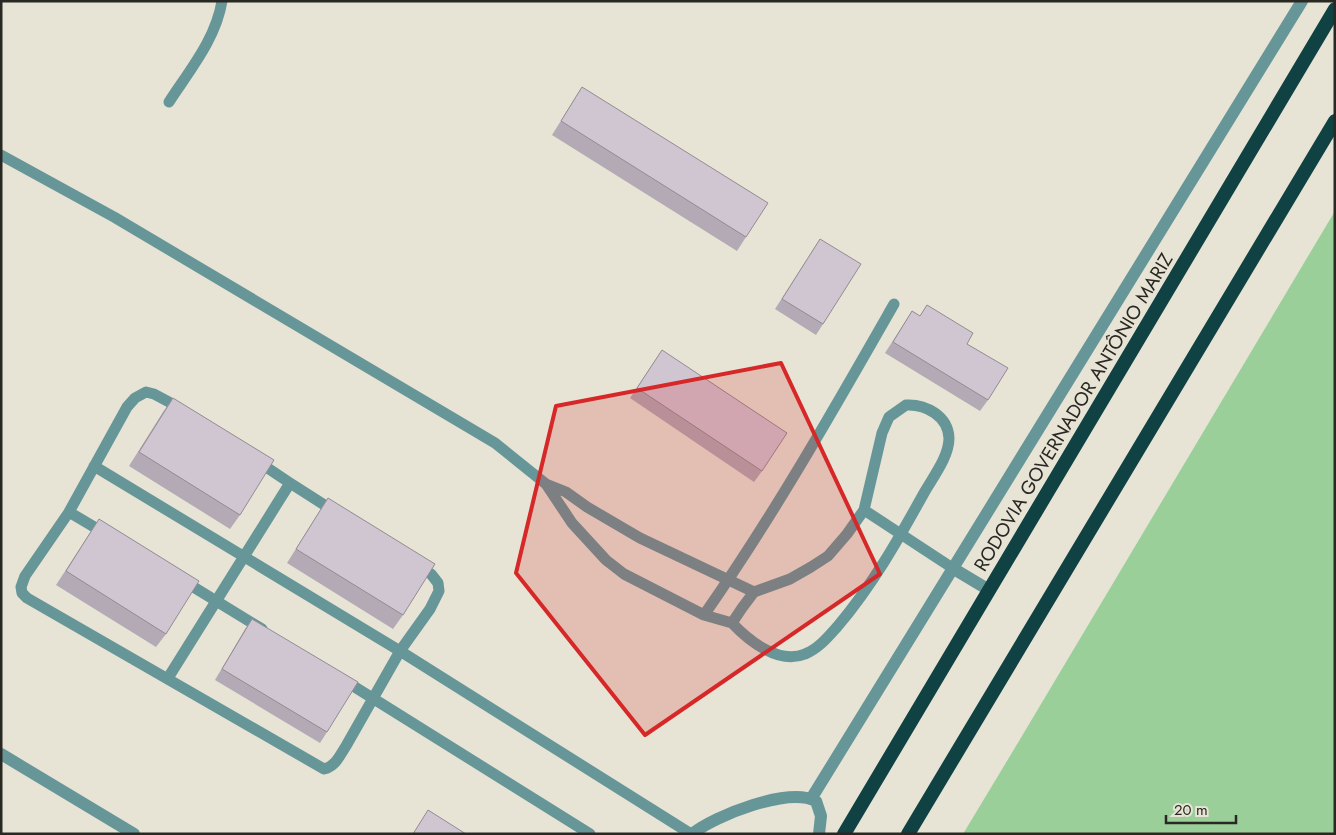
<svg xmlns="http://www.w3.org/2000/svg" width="1336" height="835" viewBox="0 0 1336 835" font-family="Jost,sans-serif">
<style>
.green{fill:#9bcf99}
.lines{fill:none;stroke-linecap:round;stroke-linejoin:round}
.service{stroke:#679699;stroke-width:11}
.minor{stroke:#679699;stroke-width:12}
.trunk{stroke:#104244;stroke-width:14}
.wall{fill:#b3aab5}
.building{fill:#d0c6d2;stroke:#928b93}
.marked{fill:#d62828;fill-opacity:0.2;stroke:#d62828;stroke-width:4;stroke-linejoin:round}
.labels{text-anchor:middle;stroke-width:4;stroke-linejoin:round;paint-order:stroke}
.street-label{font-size:19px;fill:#292823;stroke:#e7e4d5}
</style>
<rect width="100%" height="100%" fill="#e7e4d5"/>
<!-- green -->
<path class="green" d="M 1335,211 L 1335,834 L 963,834 L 1013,751 Z"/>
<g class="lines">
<!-- service -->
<path class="service" d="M 169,102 C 189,71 216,39 222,1
M 1,155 L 114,217 L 495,443 L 546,484 L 566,492 L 587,507 L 640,538 L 754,592
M 146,392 L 154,394 L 169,402 L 290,483 L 384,543 L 431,574 L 438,583 L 439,591 L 430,609 L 400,651 L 346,746 C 340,755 336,766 324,769 L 27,598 L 22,593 L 21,587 L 25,576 L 69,512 L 127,407 L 135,398 Z
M 906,405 C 926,404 948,416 949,438 C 949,457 933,477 924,493 C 898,540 872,586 837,627 C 828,637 818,649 805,654 C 779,665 749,641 732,623 L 742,608 L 754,592 L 790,579 L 811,567 L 828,556 L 847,534 L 864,510 L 882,433 L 889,417 Z
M 94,466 L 400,651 L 691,834
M 546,484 L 572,523 L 606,560 L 624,574 L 704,615 L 732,623
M 864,510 L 954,569
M 69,512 L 106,534
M 182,580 L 262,629
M 704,615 C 774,515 834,409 894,304
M 168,678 L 290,483
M 342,679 L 590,834"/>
<!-- minor -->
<path class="minor" d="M 954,569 L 989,590
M 1,754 L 134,834
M 811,799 L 1302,1
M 692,834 C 716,815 788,787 816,801 L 821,816 L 819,834"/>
<!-- trunk -->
<path class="trunk" d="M 844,834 L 1335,9
M 908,834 L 1335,121"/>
</g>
<!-- wall -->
<path class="wall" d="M 582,87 L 746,237 L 737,251 L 552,135 Z
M 820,239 L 823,324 L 816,335 L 775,309 Z
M 927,305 L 967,344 L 988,400 L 980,411 L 885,353 L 912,311 L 920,316 Z
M 662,350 L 762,471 L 754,482 L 630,398 Z
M 173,398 L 240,515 L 230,529 L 129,466 L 163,412 Z
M 328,498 L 403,615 L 393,629 L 287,563 L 319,512 Z
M 99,519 L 166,634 L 156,647 L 56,585 Z
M 252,619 L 327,732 L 320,743 L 215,680 L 245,629 Z"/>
<!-- building -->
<path class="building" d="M 582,87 L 768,203 L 746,237 L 561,121 Z
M 820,239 L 861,264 L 823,324 L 782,299 Z
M 927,305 L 973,333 L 967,344 L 1008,368 L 988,400 L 893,342 L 912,311 L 920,316 Z
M 662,350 L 787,433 L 762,471 L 637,388 Z
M 173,398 L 274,460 L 240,515 L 139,452 Z
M 328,498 L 435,564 L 403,615 L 296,549 Z
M 99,519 L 199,581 L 166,634 L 66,571 Z
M 252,619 L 358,682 L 327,732 L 222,669 Z
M 428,810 L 466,834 L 413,834 Z"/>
<!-- marked area -->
<path class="marked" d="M 781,363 L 880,574 L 645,735 L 516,573 L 556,406 Z"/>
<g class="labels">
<!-- street labels -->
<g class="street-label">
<text transform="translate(1073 412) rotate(-59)" y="7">RODOVIA GOVERNADOR ANTÔNIO MARIZ</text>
</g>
</g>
<!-- border -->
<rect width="1336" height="835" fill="none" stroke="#292823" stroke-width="5"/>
<!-- scale -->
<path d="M1166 815v8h70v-8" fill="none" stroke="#292823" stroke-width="2.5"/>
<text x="1174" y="815" font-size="15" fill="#292823" stroke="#e7e4d5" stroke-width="4" paint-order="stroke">20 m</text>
</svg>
